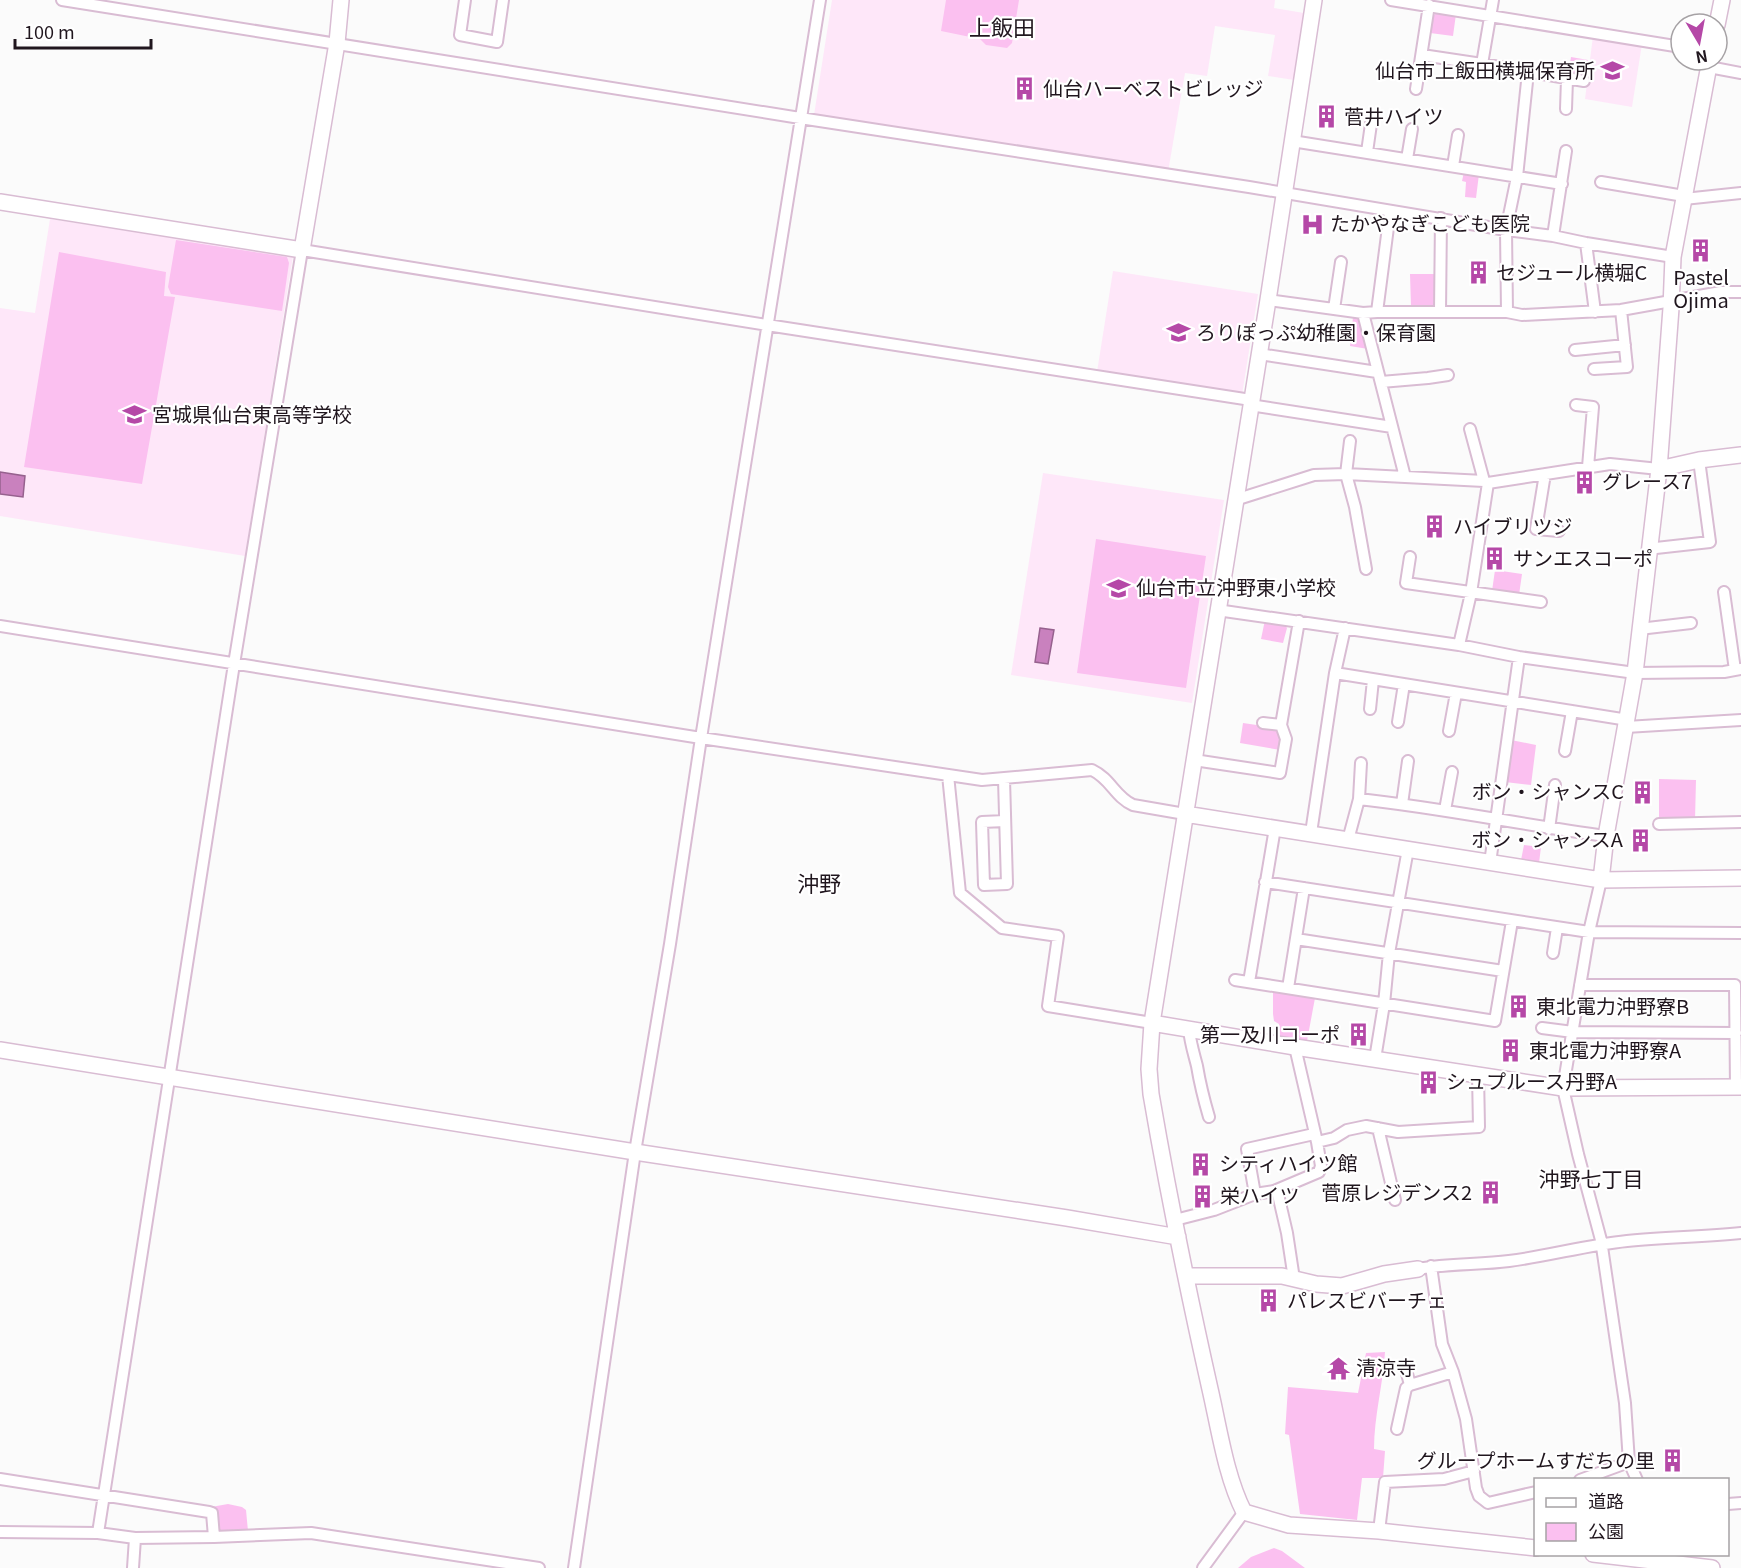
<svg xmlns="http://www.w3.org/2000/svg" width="1741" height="1568" viewBox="0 0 1741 1568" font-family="Georgia,'Noto Sans JP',serif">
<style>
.built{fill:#fee7f9}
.green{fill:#fbc0f0}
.water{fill:#c981be;stroke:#96618e;stroke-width:1.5}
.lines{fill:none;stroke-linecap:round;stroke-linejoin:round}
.street-casing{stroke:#d9bcd3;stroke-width:14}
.secondary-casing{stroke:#d9bcd3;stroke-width:18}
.street{stroke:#fff;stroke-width:10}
.secondary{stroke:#fff;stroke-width:15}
.labels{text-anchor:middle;stroke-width:4.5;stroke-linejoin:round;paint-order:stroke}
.poi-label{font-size:20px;fill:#20161e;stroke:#fff;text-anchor:start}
.neighbourhood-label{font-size:21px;fill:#20161e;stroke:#fff}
.quarter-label{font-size:22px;fill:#20161e;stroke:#fff}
</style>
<rect width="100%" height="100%" fill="#fbfbfb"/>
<!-- built -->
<path class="built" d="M 832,0 L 1275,0 L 1274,8 L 1304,13 L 1294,80 L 1268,76 L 1275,35 L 1215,26 L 1207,76 L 1185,73 L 1168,172 L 814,115 Z
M 1593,36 L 1642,44 L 1632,107 L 1585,99 Z
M 50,219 L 293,256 L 245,556 L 0,516 L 0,308 L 35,313 Z
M 1113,271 L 1258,294 L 1242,395 L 1097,372 Z
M 1043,473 L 1224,500 L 1192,703 L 1011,675 Z"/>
<!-- green -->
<path class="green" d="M 946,0 L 1019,0 L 1012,43 L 1007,48 L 986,45 L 980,39 L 941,31 Z
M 1437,12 L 1456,14 L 1453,36 L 1430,33 L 1432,17 Z
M 1571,57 L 1588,60 L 1585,78 L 1568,75 Z
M 1464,172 L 1479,174 L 1476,198 L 1465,197 L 1466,182 L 1462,181 Z
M 176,240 L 287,257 L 289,263 L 282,311 L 171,294 L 168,287 Z
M 59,252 L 166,272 L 164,296 L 175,297 L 142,484 L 24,467 Z
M 1410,274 L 1437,274 L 1437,299 L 1434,306 L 1411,306 Z
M 1353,317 L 1359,317 L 1368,349 L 1350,346 Z
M 1096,539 L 1206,556 L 1186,688 L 1077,673 Z
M 1495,570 L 1522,574 L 1519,595 L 1492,591 Z
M 1265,620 L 1283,622 L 1287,628 L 1283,643 L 1261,639 Z
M 1243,723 L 1277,728 L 1282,739 L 1280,750 L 1240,743 Z
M 1511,740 L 1536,745 L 1531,785 L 1505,782 Z
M 1659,779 L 1696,780 L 1695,820 L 1659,820 Z
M 1524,845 L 1541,847 L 1539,863 L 1521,860 Z
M 1273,992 L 1315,998 L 1307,1041 L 1278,1037 L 1279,1024 L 1274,1021 L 1273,1014 Z
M 1385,1352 C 1383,1385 1374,1416 1374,1449 L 1385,1451 L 1383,1478 L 1362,1478 L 1357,1520 L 1300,1514 L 1289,1435 L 1285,1434 L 1288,1387 L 1358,1393 L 1366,1353 Z
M 228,1504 L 242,1507 L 246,1510 L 248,1531 L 214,1533 L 211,1507 Z
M 1274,1548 L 1282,1551 L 1305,1568 L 1238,1568 L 1251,1557 Z"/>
<!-- water -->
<path class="water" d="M 0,472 L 25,476 L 23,497 L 0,494 Z
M 1040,628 L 1054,630 L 1048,664 L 1035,662 Z"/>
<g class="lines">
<defs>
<path id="street" d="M 62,0 L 800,118 L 1249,187 L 1506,230 L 1553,236 L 1586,243 L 1673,257
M 465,0 L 460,35 L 497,42 L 503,0
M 1391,0 L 1681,47
M 1422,55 L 1482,64 L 1584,81
M 1482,64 L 1493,0
M 1709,67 L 1741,73
M 1416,89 L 1429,5
M 1566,109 L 1567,79
M 1292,141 L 1562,184
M 1367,152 L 1372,117
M 1407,159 L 1412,129
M 1453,166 L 1458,135
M 1601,182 L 1684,196
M 1684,199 L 1741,193
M 1553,236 L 1566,151
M 1586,243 L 1595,312
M 1268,300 L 1363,313 L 1377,312 L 1507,312 L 1522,315 L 1621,310 L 1721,292 L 1741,292
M 1334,309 L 1341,262
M 1377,312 L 1390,212
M 1440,312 L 1441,218
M 1507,312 L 1506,230 L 1517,177 L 1528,72
M 1363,313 L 1405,477
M 1575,350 L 1625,345
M 1259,354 L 1377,372
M 1594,369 L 1627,367 L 1621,310
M 1381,382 L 1428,378 L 1448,375
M 1250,405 L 1392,427
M 1576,405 L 1593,407 L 1588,467
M 1470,429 L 1484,481
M 1350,441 L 1346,474 L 1355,507 L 1366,569
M 1545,474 L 1536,529 L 1559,531
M 1235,500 L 1314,475 L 1346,474 L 1484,481 L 1488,483 L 1610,464 L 1659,469
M 1650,548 L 1656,548 L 1710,542 L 1699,460
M 1410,557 L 1406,583 L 1541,602
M 1724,592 L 1735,670
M 1217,610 L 1459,645 L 1519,657 L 1635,673 L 1724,672 L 1741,669
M 0,626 L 701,738 L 982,780 L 1092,770 C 1111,779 1115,797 1133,805 L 1185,814
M 1639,629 L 1691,623
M 1459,645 L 1471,593 L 1488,483
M 1335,673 L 1628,720
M 1370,709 L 1373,680
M 1398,722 L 1404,684
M 1263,723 L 1281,725
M 1626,727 L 1741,720
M 1449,731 L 1456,693
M 1565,751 L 1572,711
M 1194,760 L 1280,773 L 1286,739 L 1281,725 L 1299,621
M 948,775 L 960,893 L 1002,928 L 1058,936 L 1048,1006 L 1152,1023
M 1004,779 L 1007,884 L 984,885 L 982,822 L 1005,821
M 1359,799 C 1442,808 1523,825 1606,836
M 1402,804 L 1408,761
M 1445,810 L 1452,772
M 1659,824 L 1741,822
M 1549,829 L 1555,785
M 1311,833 L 1335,673 L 1345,628
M 1348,840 L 1359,799 L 1361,763
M 1490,863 L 1519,657
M 1601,880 L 1589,932 L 1563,1088 L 1578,1154 L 1601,1240 L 1625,1403 L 1629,1462 L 1637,1480
M 1265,882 L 1589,932 L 1741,933
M 1296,939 L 1503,971
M 1553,953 L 1557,928
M 1235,980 L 1495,1021 L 1512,921
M 1249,982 L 1275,828
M 1580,985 L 1735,985 L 1736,1087
M 1288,988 L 1304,888
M 1542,1028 L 1573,1032 L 1736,1033
M 1189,1029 C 1190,1042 1194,1054 1197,1066 C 1200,1084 1204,1100 1209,1117
M 1375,1059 L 1384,1004 L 1389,953 L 1408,849
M 1378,1128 L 1395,1200
M 1317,1142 L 1334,1138 L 1347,1130 L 1366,1126 L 1398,1132 L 1479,1127 L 1478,1074
M 1277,1190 L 1287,1233 L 1294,1279
M 1255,1194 L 1247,1149 L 1314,1134
M 1175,1220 L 1214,1210 L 1255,1194 L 1274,1191 L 1319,1172 L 1321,1166 L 1317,1142 L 1295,1047
M 1431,1266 L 1442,1344 L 1453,1372 L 1466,1419 L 1476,1488 L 1479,1496 L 1488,1503 L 1536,1492
M 1418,1269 C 1449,1263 1479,1265 1509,1261 C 1549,1256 1587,1245 1627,1241 C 1665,1237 1703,1237 1741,1233
M 1405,1366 L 1410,1385
M 1397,1429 L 1406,1388 L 1410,1385 L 1453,1372
M 0,1479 L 209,1512 L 212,1513 L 214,1537
M 1580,1480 L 1629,1462
M 1728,1504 L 1741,1503
M 1379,1531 L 1385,1482 L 1444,1479 L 1474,1471
M 0,1532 L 98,1533
M 133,1568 L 135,1538
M 539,1568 L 311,1533 L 214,1537 L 135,1538 L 98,1533 L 234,664 L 302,250 L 767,325 L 1251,400
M 574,1568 L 635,1152 L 670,944 L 701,738 L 820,0
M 1203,1568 L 1244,1512"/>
<path id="secondary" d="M 1314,0 L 1268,300 L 1152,1023 L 1149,1069 L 1151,1094 C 1168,1193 1188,1291 1210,1389 C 1219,1428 1226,1477 1244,1512 L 1289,1525 L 1379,1531 L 1536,1548
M 1717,25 L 1722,0
M 0,202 L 302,250 L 337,43 L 341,0
M 1659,469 L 1699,460 L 1741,455
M 1185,814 L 1601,880 L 1741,878
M 1601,880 L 1606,836 L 1635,673 L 1659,469 L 1671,308 L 1673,257 L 1710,60
M 1152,1023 L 1295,1047 L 1563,1088 L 1741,1087
M 0,1050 L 635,1152 L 1067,1218 L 1178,1237
M 1186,1276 L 1282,1276 L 1316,1284 L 1342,1286 L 1384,1274 L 1418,1269
M 1593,1554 L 1712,1568"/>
</defs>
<!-- street casing -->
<use href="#street" class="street-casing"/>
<!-- secondary casing -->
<use href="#secondary" class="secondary-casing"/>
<!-- street -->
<use href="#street" class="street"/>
<!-- secondary -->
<use href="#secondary" class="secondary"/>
</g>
<!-- icons -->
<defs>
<symbol id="school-bare" viewBox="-9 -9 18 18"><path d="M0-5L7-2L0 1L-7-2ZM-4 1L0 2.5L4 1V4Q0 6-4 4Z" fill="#b548a7" stroke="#fff" stroke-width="2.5" paint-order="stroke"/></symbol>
<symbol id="building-bare" viewBox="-9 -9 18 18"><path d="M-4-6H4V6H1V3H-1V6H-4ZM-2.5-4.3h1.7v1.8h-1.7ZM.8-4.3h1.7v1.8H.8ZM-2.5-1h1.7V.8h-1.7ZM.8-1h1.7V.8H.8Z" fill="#b548a7" stroke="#fff" stroke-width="2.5" paint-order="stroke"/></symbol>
<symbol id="hospital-bare" viewBox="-9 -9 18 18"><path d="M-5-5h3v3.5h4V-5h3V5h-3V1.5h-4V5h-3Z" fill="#b548a7" stroke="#fff" stroke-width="2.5" paint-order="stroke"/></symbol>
<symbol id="temple-bare" viewBox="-9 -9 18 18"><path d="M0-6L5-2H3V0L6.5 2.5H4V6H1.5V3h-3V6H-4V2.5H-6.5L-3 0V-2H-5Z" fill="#b548a7" stroke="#fff" stroke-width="2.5" paint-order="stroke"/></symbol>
</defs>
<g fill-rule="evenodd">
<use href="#school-bare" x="1596" y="54" width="33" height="33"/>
<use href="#building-bare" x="1008" y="72" width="33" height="33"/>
<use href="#building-bare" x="1310" y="100" width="33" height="33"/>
<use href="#hospital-bare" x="1296" y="208" width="33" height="33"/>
<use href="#building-bare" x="1684" y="234" width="33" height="33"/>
<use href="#building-bare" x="1462" y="256" width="33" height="33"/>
<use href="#school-bare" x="1162" y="316" width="33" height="33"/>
<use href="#school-bare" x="118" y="398" width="33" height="33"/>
<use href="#building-bare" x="1568" y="466" width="33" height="33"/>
<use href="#building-bare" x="1418" y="510" width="33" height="33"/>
<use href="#building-bare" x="1478" y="542" width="33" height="33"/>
<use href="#school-bare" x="1102" y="572" width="33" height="33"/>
<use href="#building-bare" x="1626" y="776" width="33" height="33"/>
<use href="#building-bare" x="1624" y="824" width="33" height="33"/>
<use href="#building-bare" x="1502" y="990" width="33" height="33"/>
<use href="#building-bare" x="1342" y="1018" width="33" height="33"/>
<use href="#building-bare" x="1494" y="1034" width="33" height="33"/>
<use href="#building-bare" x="1412" y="1066" width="33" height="33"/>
<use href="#building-bare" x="1184" y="1148" width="33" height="33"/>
<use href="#building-bare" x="1474" y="1176" width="33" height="33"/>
<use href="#building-bare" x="1186" y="1180" width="33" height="33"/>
<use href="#building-bare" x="1252" y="1284" width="33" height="33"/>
<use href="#temple-bare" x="1322" y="1352" width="33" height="33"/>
<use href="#building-bare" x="1656" y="1444" width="33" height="33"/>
</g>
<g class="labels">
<!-- poi labels -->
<g class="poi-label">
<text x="1595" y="78" text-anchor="end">仙台市上飯田横堀保育所</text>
<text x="1043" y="96">仙台ハーベストビレッジ</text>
<text x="1344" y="124">菅井ハイツ</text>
<text x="1330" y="231">たかやなぎこども医院</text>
<text x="1496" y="280">セジュール横堀C</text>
<text x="1701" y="285" text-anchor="middle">Pastel<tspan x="1701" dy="23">Ojima</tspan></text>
<text x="1196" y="340">ろりぽっぷ幼稚園・保育園</text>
<text x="152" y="422">宮城県仙台東高等学校</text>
<text x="1602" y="489">グレース7</text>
<text x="1453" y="534">ハイブリツジ</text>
<text x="1513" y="566">サンエスコーポ</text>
<text x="1136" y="595">仙台市立沖野東小学校</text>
<text x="1624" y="799" text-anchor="end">ボン・シャンスC</text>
<text x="1623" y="847" text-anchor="end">ボン・シャンスA</text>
<text x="1536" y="1014">東北電力沖野寮B</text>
<text x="1340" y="1042" text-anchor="end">第一及川コーポ</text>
<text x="1529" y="1058">東北電力沖野寮A</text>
<text x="1446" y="1089">シュプルース丹野A</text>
<text x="1219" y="1171">シティハイツ館</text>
<text x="1472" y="1200" text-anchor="end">菅原レジデンス2</text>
<text x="1220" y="1203">栄ハイツ</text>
<text x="1287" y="1308">パレスビバーチェ</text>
<text x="1356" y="1375">清涼寺</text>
<text x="1655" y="1468" text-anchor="end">グループホームすだちの里</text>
</g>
<!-- neighbourhood labels -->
<g class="neighbourhood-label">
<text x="1591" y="1187">沖野七丁目</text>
</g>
<!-- quarter labels -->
<g class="quarter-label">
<text x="1002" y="36">上飯田</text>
<text x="819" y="892">沖野</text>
</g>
</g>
<!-- legend -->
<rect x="1534" y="1478" width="195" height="78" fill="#ffffff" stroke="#a6a2a5" stroke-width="1.5"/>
<rect x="1546" y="1498" width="30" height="9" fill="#ffffff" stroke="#a6a2a5" stroke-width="1.5"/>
<text x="1588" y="1508" font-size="18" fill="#20161e">道路</text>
<rect x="1546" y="1523" width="30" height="18" fill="#fbc0f0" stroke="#a6a2a5" stroke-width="1.5"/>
<text x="1588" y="1538" font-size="18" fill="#20161e">公園</text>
<!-- north arrow -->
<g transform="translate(1699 42) rotate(170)"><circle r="28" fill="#ffffff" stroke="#a6a2a5" stroke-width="1.5"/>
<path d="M0-4.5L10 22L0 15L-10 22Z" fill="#b548a7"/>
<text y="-9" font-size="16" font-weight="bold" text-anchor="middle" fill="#20161e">N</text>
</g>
<!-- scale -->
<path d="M15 39v9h136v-9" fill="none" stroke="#20161e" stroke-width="3"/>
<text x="24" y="39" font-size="18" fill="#20161e" stroke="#ffffff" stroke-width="4.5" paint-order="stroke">100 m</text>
</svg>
